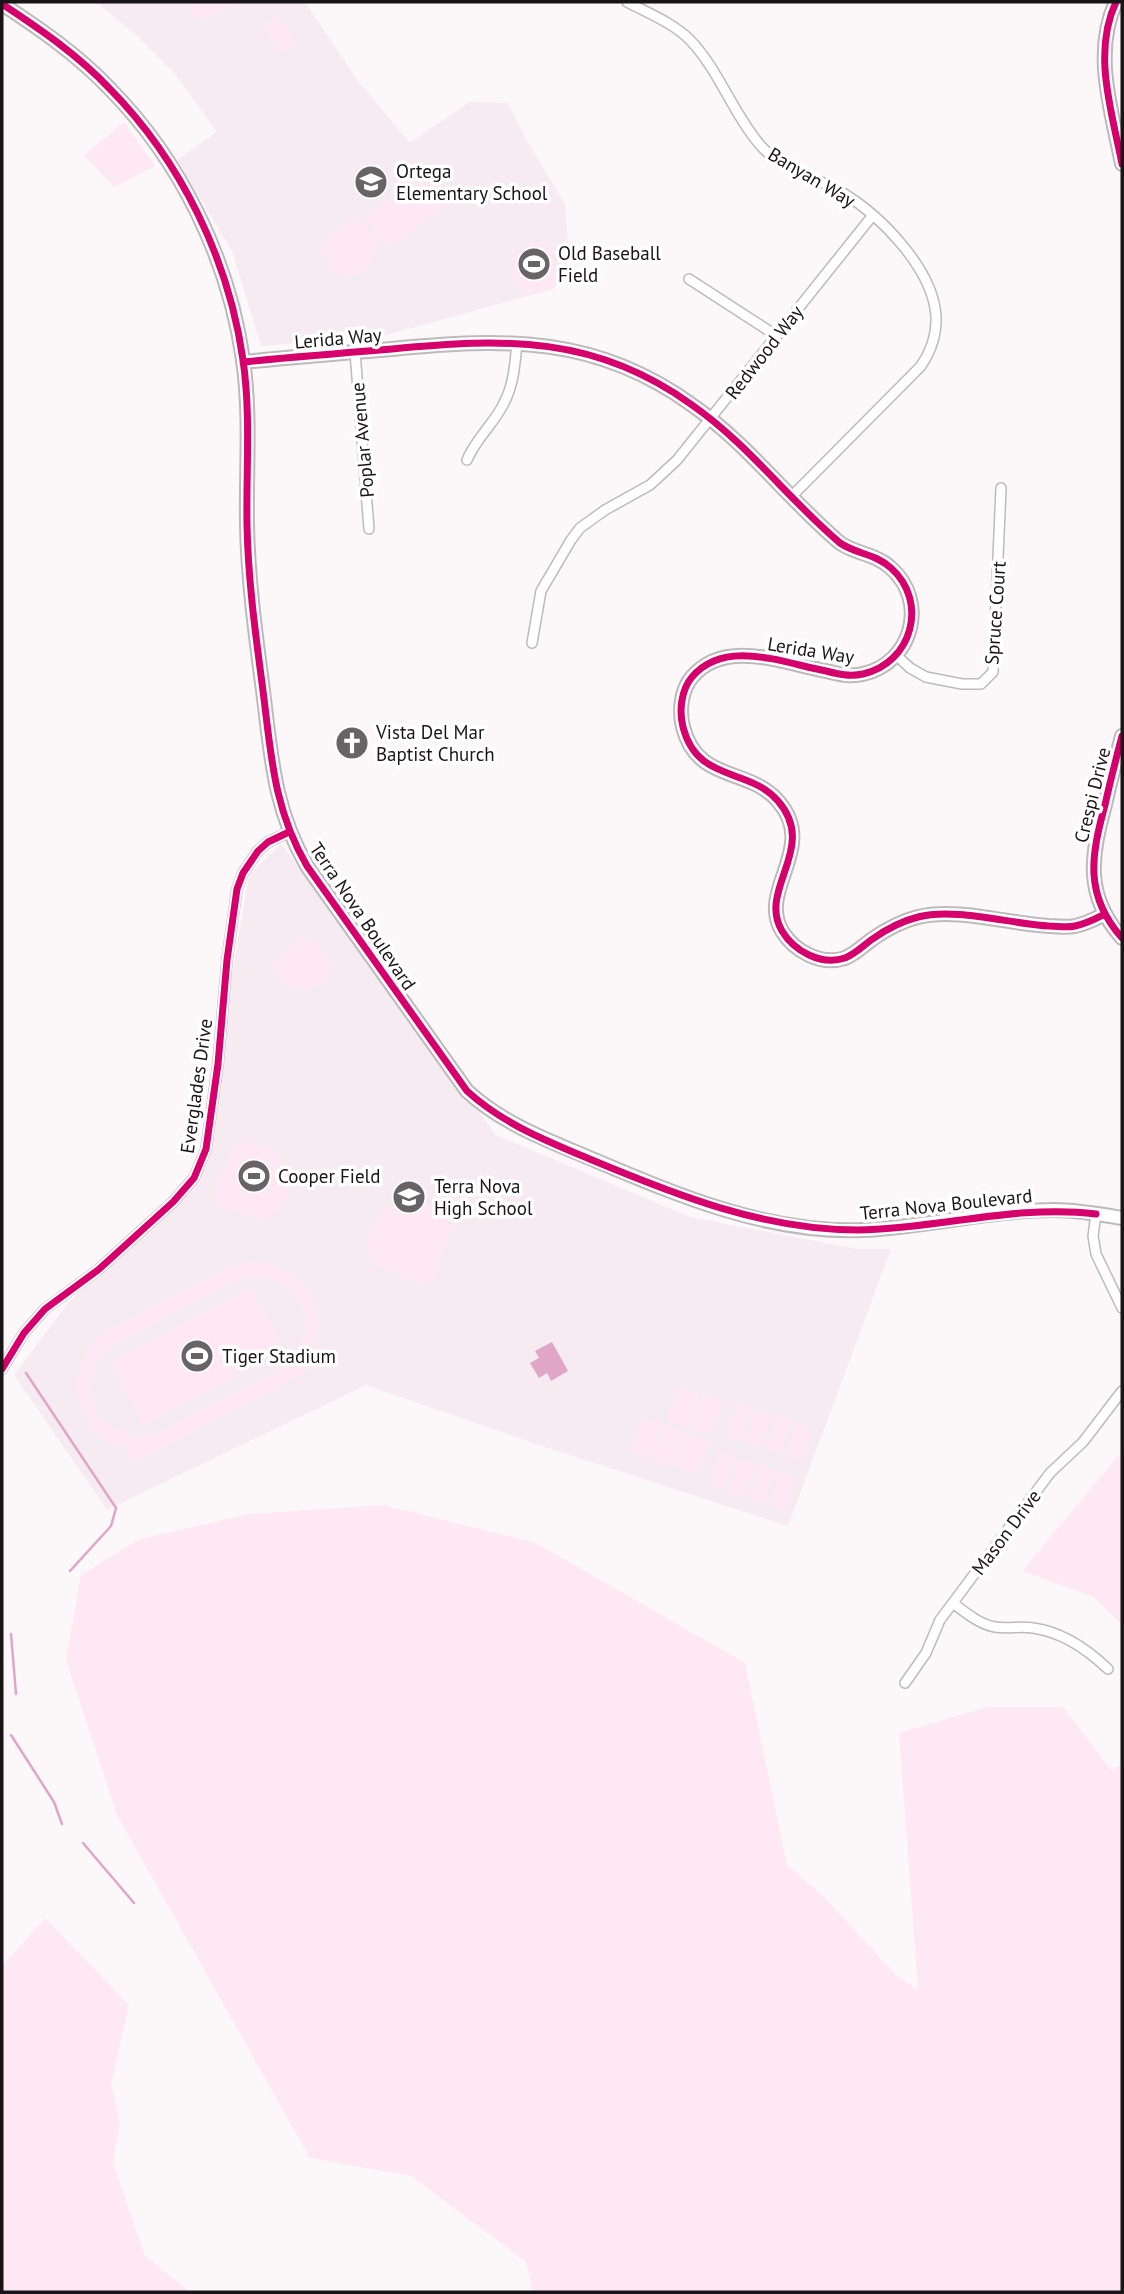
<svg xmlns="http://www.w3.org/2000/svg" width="1124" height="2294" viewBox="0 0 1124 2294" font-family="'PT Sans',sans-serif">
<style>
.built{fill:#f6ebf1}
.green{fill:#fde8f3;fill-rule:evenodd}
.water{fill:#dfa6c7}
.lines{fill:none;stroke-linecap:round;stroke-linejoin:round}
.stream{stroke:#dfa6c7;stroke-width:2.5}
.street-casing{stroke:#bdbabc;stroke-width:12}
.secondary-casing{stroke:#bdbabc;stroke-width:16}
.street{stroke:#fffefe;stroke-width:9}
.secondary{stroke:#fffefe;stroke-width:12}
.cycleway-casing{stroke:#fff;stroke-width:11}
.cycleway{stroke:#d6006c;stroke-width:7}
.labels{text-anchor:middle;stroke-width:7;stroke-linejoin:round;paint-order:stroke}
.poi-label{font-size:19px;fill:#191517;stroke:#fff;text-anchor:start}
.street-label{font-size:19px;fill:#191517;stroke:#fff}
</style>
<rect width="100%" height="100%" fill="#fcf8fa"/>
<!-- built -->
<path class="built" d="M 96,2 L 305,2 L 359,82 L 410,143 L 469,102 L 508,103 L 526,139 L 565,204 L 569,258 L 553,289 L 379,337 L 261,346 L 232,251 L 177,160 L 217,132 L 174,73 L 135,34 Z
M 281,844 L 496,1135 L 690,1217 L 857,1249 L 891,1249 L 788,1526 L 545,1447 L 366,1385 L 107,1510 L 14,1375 L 69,1302 L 197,1177 L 249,875 Z"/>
<!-- green -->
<path class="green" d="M 188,2 L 241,2 L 203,20 L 196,18 Z
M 278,15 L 295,44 L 280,54 L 263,25 Z
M 124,122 L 155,166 L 114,187 L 84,155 Z
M 422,175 L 445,205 L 388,248 L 365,218 Z
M 354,218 L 358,219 L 378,242 C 374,262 357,288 334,269 C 327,263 323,253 318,245 Z
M 533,243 L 553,245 L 560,280 L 553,289 L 525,293 C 514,285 510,273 511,259 L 525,245 Z
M 299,939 L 313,940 L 333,964 C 330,969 329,975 326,980 C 322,984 316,987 311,989 C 291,994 280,980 270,966 Z
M 247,1142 C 258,1144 270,1146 278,1154 C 291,1168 292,1192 281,1206 C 276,1212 269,1216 264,1221 L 218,1204 L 213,1195 L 234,1145 Z
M 412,1200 C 431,1203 440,1210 453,1223 L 433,1279 L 422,1285 L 372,1263 C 365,1229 374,1206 412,1200 Z
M 246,1262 C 294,1261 334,1302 313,1351 L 318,1349 L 325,1361 L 133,1464 L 126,1452 L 128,1450 L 101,1438 L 91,1428 L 79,1405 L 77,1376 L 89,1347 L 106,1331 L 228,1267 ZM 247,1276 C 306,1274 324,1336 278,1371 L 151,1436 C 98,1440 71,1390 107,1349 L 230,1282 Z
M 251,1288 L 284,1350 L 144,1425 L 111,1362 Z
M 679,1386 L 699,1393 L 687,1427 L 667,1420 Z
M 702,1394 L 723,1401 L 711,1435 L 690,1428 Z
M 738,1403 L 752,1408 L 741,1440 L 726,1435 Z
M 757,1409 L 772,1414 L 761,1447 L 746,1442 Z
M 777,1416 L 792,1421 L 781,1454 L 766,1449 Z
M 642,1417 L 662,1425 L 651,1459 L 630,1452 Z
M 797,1423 L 812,1428 L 801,1461 L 786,1455 Z
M 665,1426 L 686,1433 L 674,1467 L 653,1460 Z
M 688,1434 L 709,1441 L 697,1475 L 676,1468 Z
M 1122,1451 L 1122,1625 L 1094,1597 L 1022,1571 Z
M 720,1452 L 735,1457 L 724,1490 L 709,1484 Z
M 740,1459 L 755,1464 L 744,1497 L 729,1492 Z
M 760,1466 L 775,1471 L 764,1504 L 749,1498 Z
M 780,1473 L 795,1478 L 784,1510 L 769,1505 Z
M 383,1505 L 536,1543 L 745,1663 L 787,1865 L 824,1897 L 896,1975 L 918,1990 L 899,1733 L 987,1707 L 1063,1707 L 1112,1771 L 1122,1764 L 1122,2292 L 533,2292 L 526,2262 L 411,2176 L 310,2158 L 117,1815 L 66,1660 L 81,1575 L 140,1539 L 249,1514 Z
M 45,1918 L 129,2005 L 111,2084 L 120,2124 L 113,2163 L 145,2256 L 190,2292 L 2,2292 L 2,1963 L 4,1964 Z"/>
<!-- water -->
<path class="water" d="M 552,1342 L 568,1371 L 551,1381 L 547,1373 L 539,1378 L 530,1363 L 539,1358 L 535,1351 Z"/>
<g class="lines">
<!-- stream -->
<path class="stream" d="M 26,1373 L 116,1508 L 111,1526 L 70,1571
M 11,1634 L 16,1694
M 11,1735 L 54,1802 L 62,1824
M 83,1843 L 134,1903"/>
<defs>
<path id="street" d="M 627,2 C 648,13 673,23 690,40 C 719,70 733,114 761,146 C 782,170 816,177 843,193 C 881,216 933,269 936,316 C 937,335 931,351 921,366 L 792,496
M 689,279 L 777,336
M 355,352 L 369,529
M 467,460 C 476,438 494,424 504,403 C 514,384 515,363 517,343
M 532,643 L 541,591 L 571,540 L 580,528 L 605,510 L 650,485 L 677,460 L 873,215
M 896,655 L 910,668 L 926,677 L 962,684 L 981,684 L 993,672 L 1001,488
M 1096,1214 L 1093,1236 L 1096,1254 L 1122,1308
M 2,1369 L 24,1333 L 45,1309 L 98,1270 L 173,1202 L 194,1178 L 206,1149 L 218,1064 L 227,960 L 237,889 L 243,873 L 258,851 L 268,842 L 289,832
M 953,1603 C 966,1613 979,1624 995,1627 C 1008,1629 1021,1626 1033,1628 C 1063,1632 1087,1649 1108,1669
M 905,1683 L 926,1653 L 940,1620 L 1050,1473 L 1083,1442 L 1122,1391"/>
<path id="secondary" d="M 1116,2 C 1092,53 1112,112 1122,164
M 2,4 C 40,29 78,55 110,89 C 181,161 229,260 243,360 C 251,415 246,470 247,525 C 248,578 255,630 262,683 C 271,750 272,806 307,866 L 467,1091 C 503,1124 547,1140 592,1159 C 677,1195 768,1234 863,1230 C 927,1227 990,1210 1054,1210 C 1077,1210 1099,1214 1122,1218
M 243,362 C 293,357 342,353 392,349 C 504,338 596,335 692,405 C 748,444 788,499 840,543 C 856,554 876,554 891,568 C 929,602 912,663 863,674 C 850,677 838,674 826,671 C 783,663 725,638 692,677 C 681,690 679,711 683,727 C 697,783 749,767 778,801 C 819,848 757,889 782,931 C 794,951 821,966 845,958 C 855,954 863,946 871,940 C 885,930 902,921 918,917 C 955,907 1010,924 1049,926 C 1058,926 1067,928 1075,926 C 1086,924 1095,919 1105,914
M 1122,736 C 1116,759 1110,782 1105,805 C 1091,856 1084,895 1122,938"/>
</defs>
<!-- street casing -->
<use href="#street" class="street-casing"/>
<!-- secondary casing -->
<use href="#secondary" class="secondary-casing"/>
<!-- street -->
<use href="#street" class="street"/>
<!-- secondary -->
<use href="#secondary" class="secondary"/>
<defs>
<path id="cycleway" d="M 1116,2 C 1092,53 1112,112 1122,164
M 2,4 C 40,29 78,55 110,89 C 181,161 229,260 243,360 C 251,415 246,470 247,525 C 248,578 255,630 262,683 C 271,750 272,806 307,866 L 467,1091 C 503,1124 547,1141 592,1160 C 676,1195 764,1230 858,1230 C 938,1229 1016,1204 1096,1214
M 243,362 C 293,357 342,353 392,349 C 504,338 596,335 692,405 C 748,444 788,499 840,543 C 856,554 876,554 891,568 C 929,602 912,663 863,674 C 850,677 838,674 826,671 C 783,663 725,638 692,677 C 681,690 679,711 683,727 C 697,783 749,767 778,801 C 819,848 757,889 782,931 C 794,951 821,966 845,958 C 855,954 863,946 871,940 C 885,930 902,921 918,917 C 955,907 1010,924 1049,926 C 1058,926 1067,928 1075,926 C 1086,924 1095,919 1105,914
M 1122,736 C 1116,759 1110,782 1105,805 C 1091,856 1084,895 1122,938
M 2,1369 L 24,1333 L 45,1309 L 98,1270 L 173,1202 L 194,1178 L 206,1149 L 218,1064 L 227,960 L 237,889 L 243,873 L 258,851 L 268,842 L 289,832"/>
</defs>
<!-- cycleway casing -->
<use href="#cycleway" class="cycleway-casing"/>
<!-- cycleway -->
<use href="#cycleway" class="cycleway"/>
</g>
<!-- icons -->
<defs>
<symbol id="school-disc" viewBox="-11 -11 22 22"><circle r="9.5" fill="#686466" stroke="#fff"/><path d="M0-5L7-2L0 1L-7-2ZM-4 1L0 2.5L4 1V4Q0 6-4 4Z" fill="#fff"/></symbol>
<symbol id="stadium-disc" viewBox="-11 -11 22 22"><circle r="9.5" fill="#686466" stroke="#fff"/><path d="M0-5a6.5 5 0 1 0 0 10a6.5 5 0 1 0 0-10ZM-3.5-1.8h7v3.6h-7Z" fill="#fff"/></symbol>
<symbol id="church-disc" viewBox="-11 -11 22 22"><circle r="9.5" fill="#686466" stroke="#fff"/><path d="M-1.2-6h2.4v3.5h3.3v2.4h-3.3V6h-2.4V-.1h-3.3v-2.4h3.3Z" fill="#fff"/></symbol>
</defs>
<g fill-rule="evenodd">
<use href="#school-disc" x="352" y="163" width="38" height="38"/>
<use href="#stadium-disc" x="515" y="245" width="38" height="38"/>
<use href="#church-disc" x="333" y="724" width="38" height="38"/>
<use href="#stadium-disc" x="235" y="1157" width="38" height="38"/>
<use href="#school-disc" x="390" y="1178" width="38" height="38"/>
<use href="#stadium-disc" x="178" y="1337" width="38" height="38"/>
</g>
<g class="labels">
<!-- poi labels -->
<g class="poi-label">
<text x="396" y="178">Ortega<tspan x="396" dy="22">Elementary School</tspan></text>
<text x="558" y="260">Old Baseball<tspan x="558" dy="22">Field</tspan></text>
<text x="376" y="739">Vista Del Mar<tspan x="376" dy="22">Baptist Church</tspan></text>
<text x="278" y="1183">Cooper Field</text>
<text x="434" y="1193">Terra Nova<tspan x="434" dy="22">High School</tspan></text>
<text x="222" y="1363">Tiger Stadium</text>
</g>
<!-- street labels -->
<g class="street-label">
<text transform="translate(812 177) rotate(31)" y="7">Banyan Way</text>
<text transform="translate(338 338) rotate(-5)" y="7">Lerida Way</text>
<text transform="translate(764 352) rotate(-52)" y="7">Redwood Way</text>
<text transform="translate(362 440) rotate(-95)" y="7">Poplar Avenue</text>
<text transform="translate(995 613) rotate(-86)" y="7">Spruce Court</text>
<text transform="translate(811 650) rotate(9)" y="7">Lerida Way</text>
<text transform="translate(1092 795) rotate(-76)" y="7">Crespi Drive</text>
<text transform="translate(363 916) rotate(56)" y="7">Terra Nova Boulevard</text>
<text transform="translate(196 1086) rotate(-82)" y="7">Everglades Drive</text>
<text transform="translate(946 1204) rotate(-6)" y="7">Terra Nova Boulevard</text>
<text transform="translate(1006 1532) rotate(-53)" y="7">Mason Drive</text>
</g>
</g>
<!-- border -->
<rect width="1124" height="2294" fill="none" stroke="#191517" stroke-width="7"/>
</svg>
